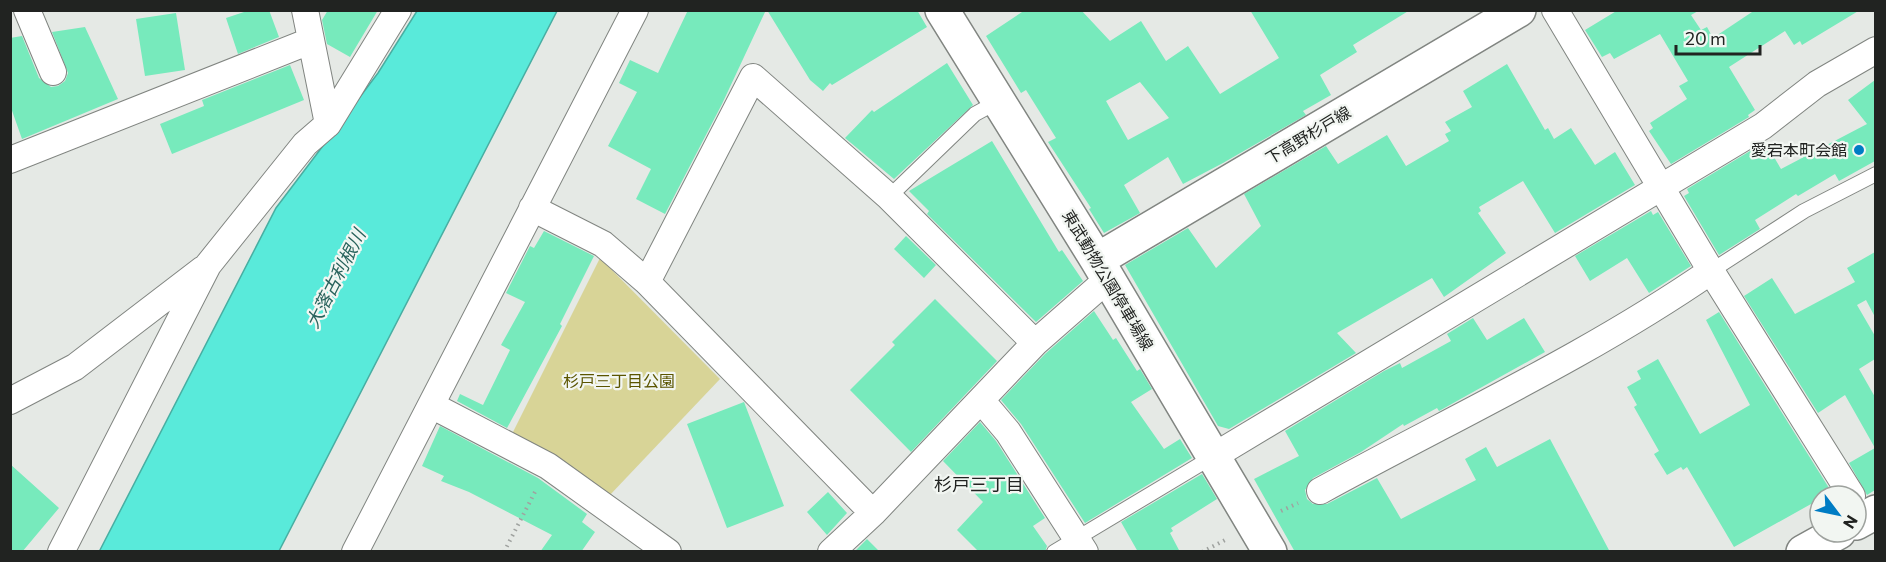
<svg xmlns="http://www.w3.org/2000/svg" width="1886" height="562" viewBox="0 0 1886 562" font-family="Commissioner,'Noto Sans JP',sans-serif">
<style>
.green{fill:#d8d497}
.water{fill:#59eada;stroke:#48aea2;stroke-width:1.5}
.building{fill:#77eabc;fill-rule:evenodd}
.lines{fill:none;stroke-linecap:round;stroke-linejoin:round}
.lane-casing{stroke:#818581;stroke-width:16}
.street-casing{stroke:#818581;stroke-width:28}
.secondary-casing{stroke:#818581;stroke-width:36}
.path{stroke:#9fa29f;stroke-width:4;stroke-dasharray:1.5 4.5;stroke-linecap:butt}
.lane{stroke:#fff;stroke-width:14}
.street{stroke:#fff;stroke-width:26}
.secondary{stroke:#fff;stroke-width:33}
.poi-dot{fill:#007cc4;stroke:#f2f6f2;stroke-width:2}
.labels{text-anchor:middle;stroke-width:4.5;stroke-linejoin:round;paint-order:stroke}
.street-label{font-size:16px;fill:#212321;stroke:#f2f6f2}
.poi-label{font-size:16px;fill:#212321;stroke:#f2f6f2;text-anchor:end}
.park-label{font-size:16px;fill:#5b5500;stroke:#f2f6f2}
.water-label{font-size:18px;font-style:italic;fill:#28635c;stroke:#f2f6f2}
.neighbourhood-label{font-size:18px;fill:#212321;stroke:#f2f6f2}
</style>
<rect width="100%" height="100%" fill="#e5e9e5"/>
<!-- green -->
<path class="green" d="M 600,258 L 720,379 L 609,496 L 511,436 Z"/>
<!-- water -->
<path class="water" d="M 417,11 L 557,11 L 279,551 L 99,552 L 276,208 L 378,73 Z"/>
<!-- building -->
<path class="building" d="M 250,10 L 269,10 L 279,37 L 238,54 L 226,18 Z
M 328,10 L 378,10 L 350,57 L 327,44 L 322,20 Z
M 688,10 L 766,10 L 722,104 L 665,214 L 636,199 L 651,169 L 608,146 L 637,92 L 619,83 L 630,60 L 658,73 Z
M 767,10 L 917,10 L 927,27 L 832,85 L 830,83 L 823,91 L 810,80 Z
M 1025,10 L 1081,10 L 1110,41 L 1141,21 L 1166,61 L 1188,46 L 1220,94 L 1279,58 L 1250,10 L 1410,10 L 1353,45 L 1357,52 L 1320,75 L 1331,95 L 1303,111 L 1306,115 L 1223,163 L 1183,184 L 1168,157 L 1124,185 L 1140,213 L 1104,233 L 1089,209 L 1091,208 L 1048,142 L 1056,138 L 1026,90 L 1021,93 L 986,36 ZM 1140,82 L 1169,118 L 1128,140 L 1106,101 Z
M 1618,10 L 1700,10 L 1691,15 L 1701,30 L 1707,27 L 1713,38 L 1755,10 L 1860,10 L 1802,45 L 1800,41 L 1794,45 L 1785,31 L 1729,67 L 1755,110 L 1748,115 L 1749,117 L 1671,164 L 1649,131 L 1653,128 L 1650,123 L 1687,99 L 1679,86 L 1688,81 L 1660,34 L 1614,59 L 1610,53 L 1602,57 L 1585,30 Z
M 176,13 L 185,70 L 145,76 L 136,19 Z
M 85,27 L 118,99 L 22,139 L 10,105 L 10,38 L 22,36 L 39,78 L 51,87 L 58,86 L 65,81 L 68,73 L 52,32 Z
M 947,63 L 973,105 L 894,179 L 845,138 L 872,110 L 874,112 Z
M 1507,64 L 1545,130 L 1548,128 L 1554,139 L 1571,128 L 1595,165 L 1615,152 L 1635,185 L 1555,233 L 1523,181 L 1479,207 L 1481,211 L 1478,213 L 1506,253 L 1444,297 L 1432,278 L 1337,333 L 1356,353 L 1229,429 L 1218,426 L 1125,265 L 1188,228 L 1216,268 L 1261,226 L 1244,194 L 1326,146 L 1338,164 L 1387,135 L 1406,166 L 1449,141 L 1445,134 L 1451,131 L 1445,122 L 1472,107 L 1463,91 Z
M 290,65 L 304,100 L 172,154 L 160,124 L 204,106 L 202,100 Z
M 1875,80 L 1875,161 L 1839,181 L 1835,174 L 1798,196 L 1796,194 L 1755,220 L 1760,229 L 1719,255 L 1684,196 L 1689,193 L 1687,189 L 1765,142 L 1781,169 L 1867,124 L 1848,100 Z
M 992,141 L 1059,252 L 1062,250 L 1083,281 L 1036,322 L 927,214 L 929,211 L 909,191 Z
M 1651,211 L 1653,215 L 1658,212 L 1691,266 L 1649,293 L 1627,258 L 1590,281 L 1575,256 Z
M 544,231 L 594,256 L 560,324 L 562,326 L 507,428 L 457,401 L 460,394 L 483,405 L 510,350 L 501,345 L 525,302 L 506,293 L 530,246 L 534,248 Z
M 906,236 L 936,265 L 924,278 L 894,249 Z
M 1875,252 L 1875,317 L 1866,300 L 1857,305 L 1875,336 L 1875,359 L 1859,369 L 1875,397 L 1875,448 L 1845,395 L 1818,413 L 1744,296 L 1772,278 L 1795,314 L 1855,282 L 1847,268 Z
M 935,299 L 997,361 L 911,452 L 850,390 L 895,345 L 892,342 Z
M 1094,311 L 1113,340 L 1116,338 L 1137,371 L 1140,369 L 1152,389 L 1131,402 L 1164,449 L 1180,439 L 1192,458 L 1085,523 L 1021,424 L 1001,400 L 1045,354 Z
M 1719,312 L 1834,496 L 1820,496 L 1820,499 L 1734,547 L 1687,467 L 1683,470 L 1681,467 L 1667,475 L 1654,454 L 1659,451 L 1634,407 L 1637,405 L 1627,387 L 1641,379 L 1637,371 L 1658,359 L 1700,434 L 1750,405 L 1706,320 Z
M 1473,318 L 1487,340 L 1524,318 L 1545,352 L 1439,411 L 1437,408 L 1404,426 L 1403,424 L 1361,452 L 1313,478 L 1305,490 L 1307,499 L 1313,504 L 1327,504 L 1377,478 L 1401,519 L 1476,480 L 1465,459 L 1486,447 L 1497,467 L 1550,439 L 1610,552 L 1295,552 L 1254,479 L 1299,456 L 1285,431 L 1384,371 L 1400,363 L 1402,368 L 1451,341 L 1447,334 Z
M 744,402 L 784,506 L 727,528 L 687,424 Z
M 980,422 L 996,441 L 1045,518 L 1033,526 L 1047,546 L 1045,552 L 979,552 L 957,530 L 983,502 L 943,461 Z
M 440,426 L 538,478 L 587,514 L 582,522 L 595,532 L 581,552 L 540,552 L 552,535 L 469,492 L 441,481 L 444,476 L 422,466 Z
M 1875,448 L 1875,490 L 1867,495 L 1849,463 Z
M 10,464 L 59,508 L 22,552 L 10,552 Z
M 1202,474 L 1217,499 L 1171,528 L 1173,531 L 1170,533 L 1180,552 L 1138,552 L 1121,522 Z
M 828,492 L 847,513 L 827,535 L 807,512 Z
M 867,539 L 880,552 L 854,552 Z"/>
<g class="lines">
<defs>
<path id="lane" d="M 889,197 L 975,114 L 997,102
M 1711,271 L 1804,211 L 1876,174
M 1054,552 L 1214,456"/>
<path id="street" d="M 27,10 L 53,72
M 305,10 L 328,124
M 1555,10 L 1711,271 L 1852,496
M 10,160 L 310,41
M 532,208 L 603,244 L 647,282 L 873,513
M 647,282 L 753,77 L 889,197 L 1035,343
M 981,400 L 1008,432 L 1085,552
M 10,401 L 75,367 L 203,269
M 433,406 L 548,466 L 668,552
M 1214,456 L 1763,126 L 1817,84 L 1876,50
M 1320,491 C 1451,419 1588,356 1711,271
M 61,552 L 208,265 L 305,144 L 328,124 L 398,10
M 355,552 L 635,10
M 831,552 L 873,513 L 1035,343 L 1108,279"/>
<path id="secondary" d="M 942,10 L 1097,260 L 1270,552
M 1097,260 L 1519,10
M 1856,523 L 1876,512
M 1803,552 L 1839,532"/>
</defs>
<!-- lane casing -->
<use href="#lane" class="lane-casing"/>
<!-- street casing -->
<use href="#street" class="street-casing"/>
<!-- secondary casing -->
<use href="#secondary" class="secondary-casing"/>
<!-- path -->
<path class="path" d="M 1281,511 L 1298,503
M 504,552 L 537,488
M 1202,552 L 1227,539"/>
<!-- lane -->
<use href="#lane" class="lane"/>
<!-- street -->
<use href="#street" class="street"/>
<!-- secondary -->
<use href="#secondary" class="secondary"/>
</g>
<!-- markers -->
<circle class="poi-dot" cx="1859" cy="150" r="6"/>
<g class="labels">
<!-- street labels -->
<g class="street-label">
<text transform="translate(1308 135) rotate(-31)" y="6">下高野杉戸線</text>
<text transform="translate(1108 280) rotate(59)" y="6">東武動物公園停車場線</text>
</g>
<!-- poi labels -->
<g class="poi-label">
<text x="1847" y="156">愛宕本町会館</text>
</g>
<!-- park labels -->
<g class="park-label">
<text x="619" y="387">杉戸三丁目公園</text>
</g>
<!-- water labels -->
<g class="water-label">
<text transform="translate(336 279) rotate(-63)" y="6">大落古利根川</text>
</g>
<!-- neighbourhood labels -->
<g class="neighbourhood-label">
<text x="979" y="491">杉戸三丁目</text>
</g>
</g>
<!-- border -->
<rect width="1886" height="562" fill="none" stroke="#212321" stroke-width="24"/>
<!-- north arrow -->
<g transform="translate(1838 514) rotate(122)"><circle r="28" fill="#f2f6f2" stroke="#9ea29e" stroke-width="1.5"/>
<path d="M0-4.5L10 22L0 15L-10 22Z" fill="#007cc4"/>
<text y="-9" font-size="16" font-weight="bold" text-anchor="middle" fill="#212321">N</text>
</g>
<!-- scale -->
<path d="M1676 45v9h84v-9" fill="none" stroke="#212321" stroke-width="3"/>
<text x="1685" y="45" font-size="18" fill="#212321" stroke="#f2f6f2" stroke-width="4.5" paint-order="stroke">20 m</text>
</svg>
